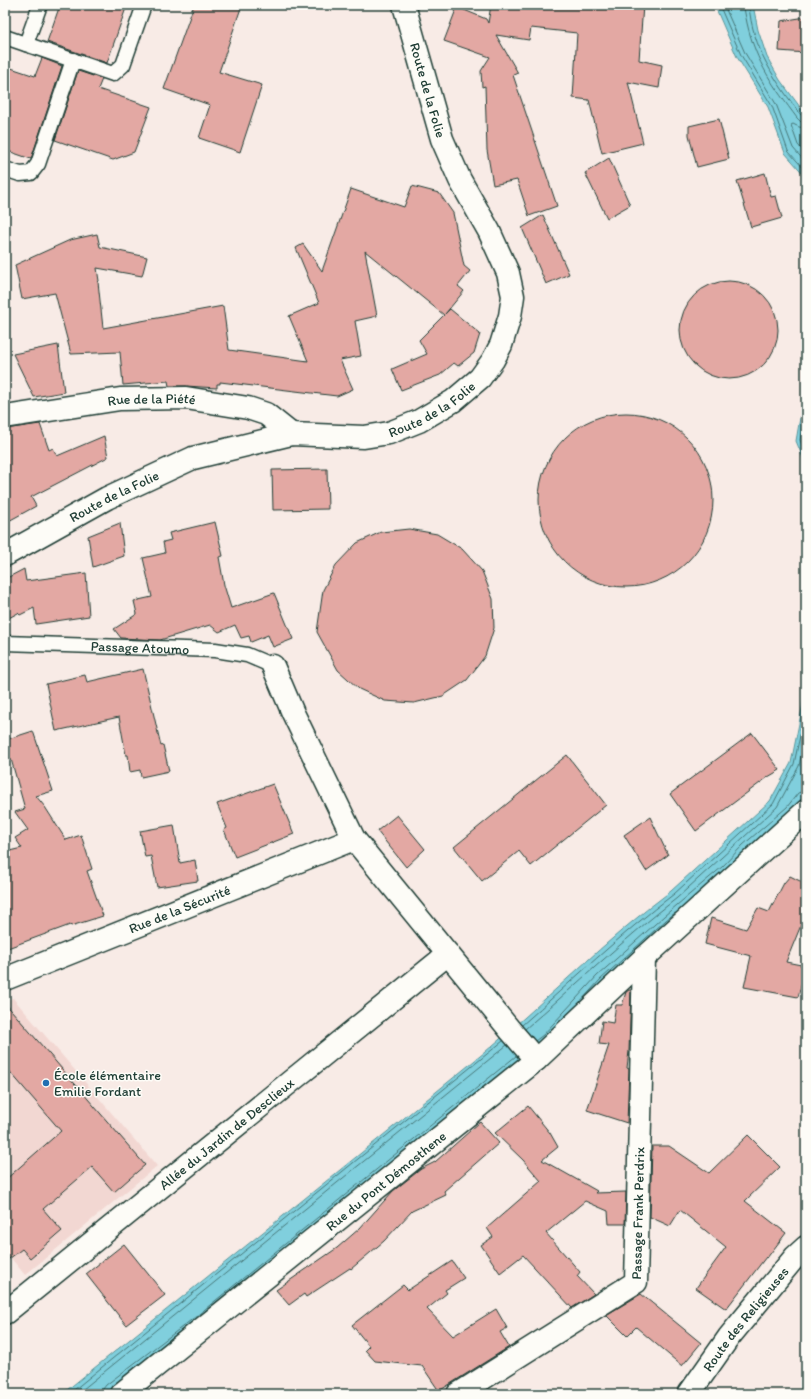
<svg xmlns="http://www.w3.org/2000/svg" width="811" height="1399" viewBox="0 0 811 1399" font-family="Itim,sans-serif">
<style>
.built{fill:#f2d7d2}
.water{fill:#80cfdd;stroke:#599599}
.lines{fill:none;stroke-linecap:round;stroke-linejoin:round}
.shore{stroke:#467778;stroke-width:1}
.building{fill:#e3a8a3;stroke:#1f3d34}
.service-casing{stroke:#1f3d34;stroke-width:17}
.minor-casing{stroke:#1f3d34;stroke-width:25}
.tertiary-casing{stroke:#1f3d34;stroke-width:25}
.secondary-casing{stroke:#1f3d34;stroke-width:25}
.service{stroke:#fdfcf7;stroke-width:14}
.minor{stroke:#fdfcf7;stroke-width:22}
.tertiary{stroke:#fdfcf7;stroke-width:22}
.secondary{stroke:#fdfcf7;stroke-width:22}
.poi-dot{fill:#1f6fb2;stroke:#fdfcf7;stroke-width:1.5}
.labels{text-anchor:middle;stroke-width:3;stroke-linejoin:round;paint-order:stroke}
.street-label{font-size:14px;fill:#1f3d34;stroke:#fdfcf7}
.poi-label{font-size:14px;fill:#1f3d34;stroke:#fdfcf7;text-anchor:start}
</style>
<rect width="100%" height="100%" fill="#f8ebe6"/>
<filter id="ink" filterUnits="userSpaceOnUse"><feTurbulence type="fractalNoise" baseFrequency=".025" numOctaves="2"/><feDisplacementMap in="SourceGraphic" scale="8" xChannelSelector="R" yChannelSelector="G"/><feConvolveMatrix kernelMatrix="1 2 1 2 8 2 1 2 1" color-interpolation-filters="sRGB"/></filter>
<g filter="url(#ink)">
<!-- built -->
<path class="built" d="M 13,998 L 157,1166 L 25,1275 L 5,1251 L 5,1001 Z"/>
<!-- water -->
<path class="water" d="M 713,5 L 753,5 L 758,30 L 767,57 L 780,80 L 806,115 L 806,177 L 785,153 L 768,107 L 737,57 L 717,11 Z
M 806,383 L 806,465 L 796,441 Z
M 806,689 L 806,797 L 794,813 L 549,1042 L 205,1321 L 109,1394 L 62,1394 C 203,1280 345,1167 485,1052 C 548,999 605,940 671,891 L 770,801 L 791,763 Z"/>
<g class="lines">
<!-- shore -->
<path class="shore" d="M 718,5 L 721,9 L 741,55 L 772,106 L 788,151 L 806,171
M 724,5 L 745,53 L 776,104 L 793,148 L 806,163
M 744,5 C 744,11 746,17 747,23 C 756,63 774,87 797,118 L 801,122 L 806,122
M 749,5 C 752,48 776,82 801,115 L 806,117
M 806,128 L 799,127 L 793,124 L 791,125 L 798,145 L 806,154
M 806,406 L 800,440 L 806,455
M 580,1002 L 600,980 L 666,920 L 675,913
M 522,1025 C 572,981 621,934 674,894 L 773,804 L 794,764 L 806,707
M 525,1029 C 576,985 624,939 677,898 L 777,807 L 799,766 L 806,732
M 535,1041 L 543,1035 L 597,976 L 664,916 L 722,867 L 743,845 L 787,807 L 798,793 L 806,790
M 69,1394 L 503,1041
M 77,1394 L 507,1045
M 102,1394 L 103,1389 L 106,1385 L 199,1314 L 516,1056"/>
</g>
<!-- building -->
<path class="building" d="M 60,5 L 127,5 L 107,63 L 47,42 Z
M 194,5 L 242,5 L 219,72 L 262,85 L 240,152 L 199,138 L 210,105 L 164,89 Z
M 491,5 L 643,5 L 639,60 L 662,65 L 659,88 L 628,82 L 643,143 L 602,153 L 589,100 L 573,98 L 577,33 L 531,28 L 529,40 L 496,35 L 518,73 L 513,75 L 557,206 L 529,216 L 517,180 L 493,185 L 487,150 L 485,86 L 482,87 L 481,71 L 490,57 L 444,41 L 457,7 L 486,19 L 488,23 Z
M 806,17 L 806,53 L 779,51 L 781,21 Z
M 42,58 L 62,66 L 31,159 L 5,150 L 5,66 L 35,76 Z
M 78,71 L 102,79 L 98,89 L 151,107 L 134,152 L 113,160 L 55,140 Z
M 719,119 L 729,159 L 697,167 L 689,135 L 689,126 Z
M 609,158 L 630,205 L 607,218 L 585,173 Z
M 765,173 L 771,197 L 776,196 L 782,218 L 751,227 L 737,181 Z
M 412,186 L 439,193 L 453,213 L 464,266 L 470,271 L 458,286 L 464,291 L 445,314 L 450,309 L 480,334 L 474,353 L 458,366 L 454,363 L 440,375 L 401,390 L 392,369 L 427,354 L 419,340 L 444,315 L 365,251 L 377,316 L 355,321 L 361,356 L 340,360 L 353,389 L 337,396 L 220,382 L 220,384 L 217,384 L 217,388 L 186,386 L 169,386 L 168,381 L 123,385 L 120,352 L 71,354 L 55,293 L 22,299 L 15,265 L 70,240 L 97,234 L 100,247 L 147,257 L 142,276 L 97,268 L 99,281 L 98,282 L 103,328 L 223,306 L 229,350 L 308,361 L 289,316 L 319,303 L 296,248 L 303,244 L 322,271 L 351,189 L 404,207 Z
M 543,215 L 569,274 L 546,284 L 522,228 Z
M680 330a49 49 0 1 1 98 0a49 49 0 1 1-98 0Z
M 58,345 L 64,392 L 34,397 L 13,354 Z
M539 500a87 87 0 1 1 174 0a87 87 0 1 1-174 0Z
M 40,424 L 49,450 L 53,448 L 57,456 L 104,436 L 108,457 L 31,497 L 36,506 L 5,523 L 5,429 Z
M 327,469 L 328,509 L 273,510 L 272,470 Z
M 215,522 L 223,556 L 219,557 L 224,585 L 231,608 L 274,593 L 293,639 L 273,647 L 268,635 L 251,642 L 249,636 L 241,638 L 235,625 L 219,632 L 210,625 L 160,640 L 121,638 L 114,629 L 137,614 L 134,601 L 152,597 L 143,558 L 165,553 L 163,542 L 171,540 L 169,533 Z
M 120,523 L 124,556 L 93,567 L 88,536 Z
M 409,529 L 437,534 L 462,549 L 482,571 L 493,599 L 494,628 L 485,656 L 467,680 L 443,696 L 414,703 L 385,701 L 359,689 L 338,670 L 317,632 L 323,590 L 336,565 L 357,543 L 381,532 Z
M 24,569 L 26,581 L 86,573 L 89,616 L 36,624 L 34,608 L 20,615 L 18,613 L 5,620 L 5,579 Z
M 143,669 L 161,746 L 163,745 L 169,771 L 141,777 L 140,770 L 130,772 L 128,755 L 126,755 L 119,717 L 56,731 L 46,684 L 85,675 L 87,682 Z
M 33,731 L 53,791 L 36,796 L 45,807 L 66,840 L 81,835 L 92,869 L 87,871 L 103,916 L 71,926 L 70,925 L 5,949 L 5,852 L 22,848 L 15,838 L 28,830 L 15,812 L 25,809 L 11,759 L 5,761 L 5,740 Z
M 752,733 L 780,770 L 768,777 L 696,831 L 670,794 Z
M 567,755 L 606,805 L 531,866 L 519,851 L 482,881 L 454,847 Z
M 273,784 L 294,834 L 235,857 L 224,830 L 227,828 L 217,804 Z
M 397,815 L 425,849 L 406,867 L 377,831 Z
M 650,817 L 668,855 L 646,871 L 624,835 Z
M 174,825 L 180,863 L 195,860 L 198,881 L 157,887 L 151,856 L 145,857 L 140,831 Z
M 790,876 L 806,884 L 806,913 L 786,962 L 806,966 L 798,997 L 744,987 L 751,956 L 705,944 L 711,918 L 746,929 L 758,908 L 769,912 L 784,883 Z
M 629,990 L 631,990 L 629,1051 L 627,1068 L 629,1069 L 627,1123 L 587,1110 L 609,1045 L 599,1044 L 602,1021 L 613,1023 L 616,1005 L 622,1005 L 626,992 Z
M 5,1003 L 145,1165 L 114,1192 L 92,1167 L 43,1209 L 62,1231 L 30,1258 L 22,1249 L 5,1262 L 5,1180 L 61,1131 L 5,1066 Z
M 528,1106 L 550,1133 L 558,1147 L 542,1160 L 597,1191 L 595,1193 L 626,1192 L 625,1224 L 609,1224 L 608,1211 L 585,1201 L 546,1233 L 580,1272 L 577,1276 L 594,1294 L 572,1308 L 523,1255 L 500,1273 L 481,1245 L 493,1237 L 487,1228 L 541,1181 L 523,1160 L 495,1133 Z
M 480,1122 L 499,1143 L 444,1191 L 446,1195 L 412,1211 L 384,1241 L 351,1269 L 350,1268 L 306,1297 L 304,1294 L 289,1305 L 276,1290 L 337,1248 L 360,1228 L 393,1191 L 421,1169 L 435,1162 Z
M 748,1135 L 780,1167 L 745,1201 L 786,1233 L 767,1258 L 766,1257 L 726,1309 L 696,1288 L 726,1247 L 680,1210 L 670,1226 L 650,1217 L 652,1146 L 669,1146 L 709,1173 Z
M 124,1244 L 165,1295 L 126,1325 L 86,1274 Z
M 452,1261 L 464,1278 L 445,1290 L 447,1293 L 427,1309 L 453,1336 L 496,1309 L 507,1328 L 500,1332 L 509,1347 L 439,1391 L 422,1366 L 375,1361 L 365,1350 L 369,1346 L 352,1325 L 403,1285 L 408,1290 Z
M 641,1294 L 701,1343 L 682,1366 L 636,1327 L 627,1336 L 606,1315 Z"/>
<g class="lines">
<defs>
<g id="service">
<path d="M 5,37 L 113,74 L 123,65 L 144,5"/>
<path d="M 26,44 L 40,5"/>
<path d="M 5,169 L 20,174 L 31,173 L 38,164 L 73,60"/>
<path id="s1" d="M 5,643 L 215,650 L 247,655 L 273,666"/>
</g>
<g id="minor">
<path id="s2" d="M 5,417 L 120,399 L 186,398 L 248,408 L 266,414 L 291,434"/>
<path d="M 273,666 L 293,713 L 354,839 L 510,1030 L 536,1060"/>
<path id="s3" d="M 5,979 L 354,839"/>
<path id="s4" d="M 5,1313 L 448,954"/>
<path id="s5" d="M 121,1394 L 536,1060 L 644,958 L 806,811"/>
<path id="s6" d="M 458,1394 L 636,1282 L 644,958"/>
</g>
<g id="tertiary">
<path id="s7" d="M 5,555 L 107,498 L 193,458 L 291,434 L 364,437 L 389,433 L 419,421 L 453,401 L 480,378 L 493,360 L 501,345 L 510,316 L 513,296 L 508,273 L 489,231 L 460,180 L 442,139 L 404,5"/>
</g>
<g id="secondary">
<path id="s8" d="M 689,1394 L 729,1337 L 795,1257 L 806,1247"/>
</g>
</defs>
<!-- service casing -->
<use href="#service" class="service-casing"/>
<!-- minor casing -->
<use href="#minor" class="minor-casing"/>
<!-- tertiary casing -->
<use href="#tertiary" class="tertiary-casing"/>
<!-- secondary casing -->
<use href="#secondary" class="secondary-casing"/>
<!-- service -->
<use href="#service" class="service"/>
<!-- minor -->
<use href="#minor" class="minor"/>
<!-- tertiary -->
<use href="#tertiary" class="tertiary"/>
<!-- secondary -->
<use href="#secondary" class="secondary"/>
</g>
</g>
<!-- markers -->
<circle class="poi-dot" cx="46" cy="1083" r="4"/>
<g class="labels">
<!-- street labels -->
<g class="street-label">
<text transform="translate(428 90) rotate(74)" y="5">Route de la Folie</text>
<text dy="5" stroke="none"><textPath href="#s2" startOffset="148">Rue de la Piété</textPath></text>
<text dy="5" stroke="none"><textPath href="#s7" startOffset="460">Route de la Folie</textPath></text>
<text dy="5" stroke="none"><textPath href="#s7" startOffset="124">Route de la Folie</textPath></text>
<text dy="5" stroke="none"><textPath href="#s1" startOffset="135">Passage Atoumo</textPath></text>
<text dy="5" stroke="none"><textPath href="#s3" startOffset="188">Rue de la Sécurité</textPath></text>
<text dy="5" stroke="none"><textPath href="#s4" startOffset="285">Allée du Jardin de Desclieux</textPath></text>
<text dy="5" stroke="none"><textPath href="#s5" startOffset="340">Rue du Pont Démosthene</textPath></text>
<text dy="5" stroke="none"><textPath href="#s6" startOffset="279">Passage Frank Perdrix</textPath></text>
<text dy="5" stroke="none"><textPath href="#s8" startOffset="94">Route des Religieuses</textPath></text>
</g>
<!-- poi labels -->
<g class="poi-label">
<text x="54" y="1080">École élémentaire<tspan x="54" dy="16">Emilie Fordant</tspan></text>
</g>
</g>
<!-- margin -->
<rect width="811" height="1399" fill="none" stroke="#fdfcf7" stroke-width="20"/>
<rect x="10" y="10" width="791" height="1379" fill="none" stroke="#1f3d34" stroke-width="1.5" filter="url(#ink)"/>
</svg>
